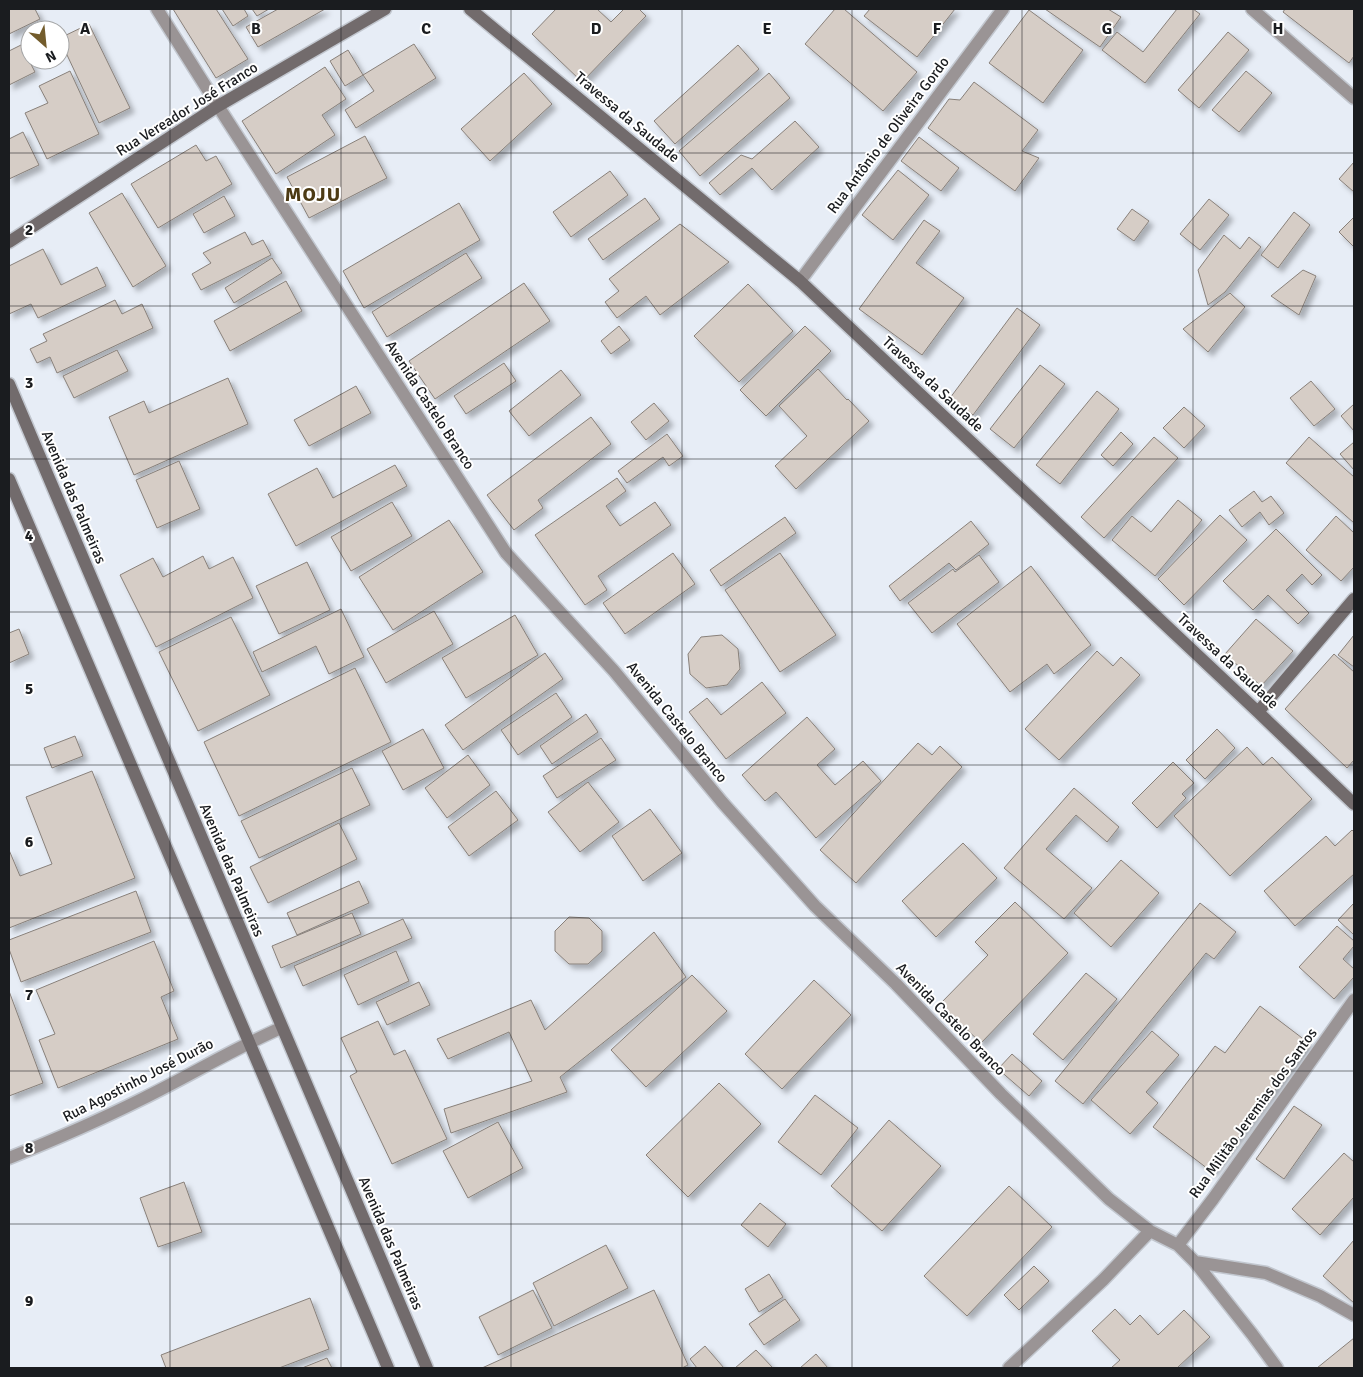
<svg xmlns="http://www.w3.org/2000/svg" width="1363" height="1377" viewBox="0 0 1363 1377" font-family="Signika,sans-serif">
<style>
.building{fill:#d6cdc6;stroke:#88807a;filter:url(#shadow)}
.lines{fill:none;stroke-linecap:round;stroke-linejoin:round}
.street-casing{stroke:#c2c7cf;stroke-width:15}
.secondary-casing{stroke:#c2c7cf;stroke-width:15}
.street{stroke:#9a9495;stroke-width:12}
.secondary{stroke:#726b6c;stroke-width:12}
.grid{fill:none;stroke:#1a1c1f;stroke-width:1;stroke-opacity:0.55}
.labels{text-anchor:middle;stroke-width:4;stroke-linejoin:round;paint-order:stroke}
.street-label{font-size:15px;fill:#1a1c1f;stroke:#fff}
.district-label{font-size:20px;font-weight:bold;letter-spacing:1px;fill:#4c3a14;stroke:#fff}
.grid-label{font-size:16px;text-anchor:middle;font-weight:bold;fill:#1a1c1f;stroke:#fff;stroke-width:4;stroke-linejoin:round;paint-order:stroke}
</style>
<defs>
<filter id="shadow"><feDropShadow dx="4.5" dy="4.5" stdDeviation="2.5" flood-color="#0004"/></filter>
</defs>
<rect width="100%" height="100%" fill="#e7edf6"/>
<!-- building -->
<path class="building" d="M 9,9 L 35,9 L 40,19 L 9,34 Z
M 173,9 L 216,9 L 248,59 L 216,78 Z
M 222,9 L 244,9 L 248,16 L 233,26 Z
M 252,9 L 269,9 L 257,16 Z
M 278,9 L 325,9 L 258,47 L 246,27 Z
M 556,9 L 597,9 L 611,22 L 624,9 L 639,9 L 646,16 L 582,82 L 532,34 Z
M 835,9 L 844,9 L 917,72 L 883,111 L 805,44 Z
M 870,9 L 955,9 L 917,57 L 864,16 Z
M 1045,9 L 1108,9 L 1121,17 L 1100,47 Z
M 1177,9 L 1193,9 L 1200,14 L 1145,83 L 1102,50 L 1117,32 L 1143,52 Z
M 1285,9 L 1354,9 L 1354,56 L 1349,63 L 1283,12 Z
M 1029,10 L 1083,50 L 1043,103 L 989,63 Z
M 89,24 L 130,108 L 99,123 L 60,40 L 60,38 Z
M 1228,32 L 1249,50 L 1199,108 L 1178,90 Z
M 414,44 L 436,78 L 356,128 L 345,110 L 374,91 L 363,75 Z
M 21,45 L 35,72 L 9,85 L 9,51 Z
M 738,45 L 759,69 L 675,144 L 654,121 Z
M 348,50 L 363,75 L 345,86 L 330,61 Z
M 325,67 L 346,99 L 322,115 L 335,135 L 276,174 L 242,121 Z
M 70,71 L 99,134 L 47,159 L 25,113 L 48,103 L 39,86 Z
M 1246,71 L 1272,93 L 1239,132 L 1212,110 Z
M 524,73 L 552,104 L 490,161 L 461,129 Z
M 769,73 L 790,98 L 700,176 L 679,151 Z
M 974,82 L 1038,130 L 1022,151 L 1039,158 L 1015,191 L 928,128 L 949,99 L 960,100 Z
M 795,121 L 819,147 L 772,190 L 752,168 L 720,195 L 709,183 L 741,155 L 752,159 Z
M 23,132 L 39,165 L 9,179 L 9,139 Z
M 365,136 L 387,178 L 309,218 L 287,177 Z
M 919,137 L 959,168 L 941,191 L 901,161 Z
M 196,145 L 206,161 L 216,156 L 232,184 L 158,228 L 131,184 Z
M 1354,162 L 1354,192 L 1339,179 Z
M 898,170 L 929,195 L 893,240 L 862,215 Z
M 610,171 L 628,195 L 571,237 L 553,212 Z
M 122,193 L 166,266 L 133,287 L 89,213 Z
M 224,196 L 235,216 L 204,233 L 193,214 Z
M 645,198 L 660,219 L 603,260 L 588,239 Z
M 1209,199 L 1229,215 L 1200,250 L 1180,234 Z
M 459,203 L 480,240 L 364,308 L 343,271 Z
M 1132,209 L 1149,221 L 1134,241 L 1117,229 Z
M 1294,212 L 1310,225 L 1278,268 L 1261,255 Z
M 1354,217 L 1354,247 L 1339,232 Z
M 924,220 L 940,231 L 916,263 L 964,298 L 922,355 L 859,309 Z
M 680,224 L 729,262 L 660,315 L 646,296 L 617,318 L 605,302 L 619,291 L 609,279 Z
M 245,232 L 252,245 L 263,240 L 271,255 L 201,290 L 192,274 L 211,263 L 203,253 Z
M 1224,235 L 1240,249 L 1249,237 L 1261,247 L 1225,292 L 1208,305 L 1198,270 Z
M 43,249 L 61,285 L 97,267 L 106,286 L 38,318 L 31,304 L 9,314 L 9,266 Z
M 466,253 L 482,278 L 387,337 L 372,312 Z
M 272,258 L 282,273 L 234,303 L 225,288 Z
M 1303,270 L 1316,276 L 1299,315 L 1271,296 Z
M 286,281 L 302,311 L 230,351 L 214,321 Z
M 524,283 L 550,321 L 435,399 L 409,361 Z
M 748,284 L 793,331 L 739,382 L 694,336 Z
M 1230,293 L 1245,307 L 1208,352 L 1183,329 Z
M 115,300 L 122,314 L 142,304 L 153,328 L 57,373 L 50,357 L 37,363 L 30,349 L 47,341 L 43,334 Z
M 1017,308 L 1040,325 L 973,415 L 950,398 Z
M 619,326 L 630,340 L 611,354 L 601,341 Z
M 805,326 L 831,351 L 766,416 L 740,390 Z
M 117,350 L 128,371 L 74,398 L 63,376 Z
M 504,363 L 516,381 L 466,414 L 454,396 Z
M 1040,365 L 1065,384 L 1014,448 L 990,429 Z
M 818,369 L 847,400 L 848,399 L 869,421 L 796,489 L 775,466 L 807,436 L 779,406 Z
M 561,370 L 581,395 L 529,436 L 509,411 Z
M 228,378 L 248,424 L 134,475 L 109,417 L 144,401 L 149,413 Z
M 1311,381 L 1335,409 L 1314,426 L 1290,398 Z
M 356,386 L 371,413 L 309,446 L 294,420 Z
M 1097,391 L 1119,409 L 1060,484 L 1036,465 Z
M 654,403 L 669,421 L 646,440 L 631,422 Z
M 1354,404 L 1354,431 L 1341,416 Z
M 1184,407 L 1205,426 L 1184,448 L 1163,428 Z
M 591,417 L 611,444 L 538,500 L 543,508 L 514,530 L 487,495 Z
M 1121,432 L 1133,444 L 1113,466 L 1101,455 Z
M 667,434 L 683,456 L 669,466 L 663,457 L 627,483 L 618,471 Z
M 1154,437 L 1178,458 L 1104,538 L 1081,517 Z
M 1309,437 L 1354,477 L 1354,523 L 1286,463 Z
M 1354,442 L 1354,470 L 1340,454 Z
M 179,461 L 200,509 L 157,528 L 136,480 Z
M 395,465 L 407,486 L 296,546 L 268,494 L 317,468 L 333,498 Z
M 617,478 L 626,491 L 606,506 L 620,526 L 655,502 L 671,525 L 598,576 L 607,590 L 585,605 L 535,535 Z
M 1254,491 L 1262,502 L 1271,496 L 1284,513 L 1269,525 L 1260,512 L 1242,527 L 1229,510 Z
M 1178,500 L 1202,520 L 1155,576 L 1112,540 L 1132,516 L 1151,532 Z
M 392,502 L 412,536 L 351,571 L 331,537 Z
M 1220,515 L 1247,540 L 1184,605 L 1158,579 Z
M 1336,516 L 1354,533 L 1354,567 L 1341,581 L 1306,550 Z
M 785,517 L 796,533 L 721,586 L 710,570 Z
M 449,520 L 483,572 L 393,630 L 359,577 Z
M 971,521 L 989,544 L 956,570 L 949,563 L 900,601 L 889,586 Z
M 1276,529 L 1322,575 L 1312,585 L 1302,574 L 1286,590 L 1309,613 L 1298,624 L 1268,595 L 1253,610 L 1223,581 Z
M 673,553 L 695,584 L 625,634 L 603,603 Z
M 780,553 L 836,635 L 780,672 L 725,590 Z
M 979,555 L 999,582 L 932,633 L 908,603 L 953,569 L 955,572 Z
M 203,556 L 209,569 L 233,557 L 253,598 L 156,647 L 120,575 L 153,558 L 163,577 Z
M 307,562 L 330,610 L 279,634 L 256,586 Z
M 1031,566 L 1091,645 L 1054,674 L 1047,664 L 1010,692 L 957,624 Z
M 341,609 L 364,657 L 329,674 L 316,646 L 262,672 L 253,652 Z
M 434,611 L 453,644 L 386,683 L 367,649 Z
M 515,615 L 538,655 L 466,698 L 442,658 Z
M 231,617 L 270,695 L 198,731 L 159,652 Z
M 1256,619 L 1293,651 L 1261,686 L 1225,654 Z
M 19,629 L 29,654 L 9,663 L 9,633 Z
M 722,635 L 738,649 L 740,669 L 727,685 L 706,688 L 690,674 L 688,654 L 701,637 Z
M 1354,635 L 1354,667 L 1338,655 Z
M 1097,651 L 1113,666 L 1121,657 L 1140,675 L 1059,760 L 1025,729 Z
M 545,653 L 563,679 L 463,750 L 445,725 Z
M 1334,654 L 1354,672 L 1354,760 L 1347,768 L 1285,709 Z
M 355,668 L 391,742 L 239,816 L 204,742 Z
M 762,682 L 786,713 L 726,759 L 689,712 L 707,698 L 721,715 Z
M 556,693 L 572,717 L 518,755 L 501,730 Z
M 586,714 L 598,732 L 552,764 L 540,746 Z
M 807,717 L 835,749 L 817,765 L 835,785 L 863,761 L 881,781 L 816,838 L 776,792 L 765,801 L 742,775 Z
M 423,729 L 444,768 L 403,790 L 382,751 Z
M 1217,729 L 1235,748 L 1205,779 L 1186,760 Z
M 75,736 L 83,756 L 52,768 L 44,748 Z
M 601,738 L 616,760 L 557,798 L 543,776 Z
M 918,743 L 932,755 L 940,746 L 962,767 L 856,883 L 820,850 Z
M 1247,747 L 1263,765 L 1272,757 L 1312,799 L 1230,876 L 1174,816 Z
M 468,755 L 490,785 L 447,818 L 425,788 Z
M 1173,762 L 1194,783 L 1182,794 L 1186,798 L 1157,828 L 1132,803 Z
M 352,768 L 370,805 L 259,858 L 241,821 Z
M 92,771 L 135,878 L 9,928 L 9,850 L 20,876 L 52,864 L 26,797 Z
M 588,782 L 619,822 L 580,852 L 548,812 Z
M 1074,788 L 1119,827 L 1107,842 L 1076,815 L 1046,849 L 1092,888 L 1064,919 L 1004,868 Z
M 496,791 L 518,820 L 469,856 L 448,827 Z
M 650,809 L 682,853 L 643,881 L 612,836 Z
M 339,823 L 357,859 L 268,903 L 250,867 Z
M 1352,830 L 1354,832 L 1354,874 L 1295,926 L 1264,891 L 1326,836 L 1335,846 Z
M 963,843 L 997,878 L 936,937 L 902,901 Z
M 1121,860 L 1159,893 L 1111,947 L 1074,913 Z
M 359,881 L 369,903 L 297,935 L 287,913 Z
M 136,891 L 151,932 L 21,982 L 9,949 L 9,940 Z
M 1015,902 L 1068,953 L 981,1043 L 940,1004 L 988,955 L 975,942 Z
M 1200,903 L 1236,932 L 1214,959 L 1206,953 L 1083,1104 L 1055,1081 Z
M 1354,903 L 1354,935 L 1338,920 Z
M 352,913 L 361,934 L 281,968 L 272,946 Z
M 569,917 L 589,918 L 602,931 L 602,951 L 588,964 L 569,964 L 555,951 L 555,931 Z
M 403,919 L 412,938 L 303,986 L 294,966 Z
M 1337,926 L 1354,941 L 1354,946 L 1343,959 L 1354,969 L 1354,977 L 1334,999 L 1299,967 Z
M 654,932 L 686,977 L 560,1077 L 567,1092 L 451,1133 L 444,1109 L 532,1081 L 509,1032 L 448,1059 L 437,1039 L 531,1000 L 545,1030 Z
M 154,941 L 174,991 L 161,997 L 178,1039 L 58,1088 L 39,1040 L 55,1034 L 36,990 Z
M 396,951 L 409,981 L 358,1005 L 344,975 Z
M 1086,973 L 1117,999 L 1063,1060 L 1033,1034 Z
M 692,975 L 727,1011 L 646,1087 L 611,1050 Z
M 814,980 L 851,1015 L 782,1089 L 745,1054 Z
M 419,982 L 430,1005 L 387,1025 L 376,1002 Z
M 9,991 L 43,1083 L 9,1096 Z
M 1260,1006 L 1310,1044 L 1212,1172 L 1153,1127 L 1215,1046 L 1225,1053 Z
M 378,1021 L 394,1055 L 405,1050 L 447,1139 L 392,1164 L 350,1076 L 357,1072 L 341,1038 Z
M 1152,1031 L 1179,1055 L 1146,1092 L 1158,1103 L 1130,1134 L 1091,1100 Z
M 1012,1054 L 1042,1081 L 1029,1096 L 998,1069 Z
M 719,1083 L 761,1124 L 688,1197 L 646,1155 Z
M 815,1095 L 858,1128 L 821,1175 L 778,1142 Z
M 1294,1106 L 1322,1125 L 1284,1179 L 1256,1159 Z
M 889,1120 L 941,1166 L 882,1231 L 831,1186 Z
M 498,1122 L 523,1168 L 468,1198 L 443,1151 Z
M 1344,1153 L 1354,1162 L 1354,1197 L 1320,1235 L 1292,1209 Z
M 184,1182 L 202,1232 L 158,1247 L 140,1198 Z
M 1009,1186 L 1052,1227 L 967,1316 L 924,1276 Z
M 760,1203 L 786,1224 L 768,1247 L 741,1225 Z
M 1354,1240 L 1354,1303 L 1323,1276 Z
M 606,1245 L 628,1288 L 554,1326 L 533,1283 Z
M 1034,1266 L 1049,1281 L 1019,1310 L 1004,1295 Z
M 769,1274 L 783,1297 L 759,1312 L 745,1289 Z
M 533,1290 L 552,1328 L 498,1355 L 479,1317 Z
M 654,1290 L 688,1365 L 682,1368 L 482,1368 Z
M 310,1298 L 329,1349 L 279,1368 L 166,1368 L 161,1355 Z
M 785,1299 L 800,1320 L 764,1345 L 749,1324 Z
M 1115,1309 L 1130,1325 L 1140,1315 L 1158,1335 L 1184,1310 L 1210,1337 L 1177,1368 L 1111,1368 L 1120,1360 L 1092,1331 Z
M 1354,1338 L 1354,1368 L 1317,1368 Z
M 705,1346 L 724,1368 L 697,1368 L 690,1359 Z
M 756,1350 L 773,1368 L 735,1368 Z
M 816,1354 L 828,1368 L 800,1368 Z
M 327,1358 L 332,1368 L 302,1368 Z"/>
<g class="lines">
<defs>
<path id="street" d="M 157,9 L 218,106 L 506,553 L 614,671 L 722,802 L 815,906 L 896,984 L 1001,1094 L 1109,1199 L 1150,1231 L 1178,1245 L 1195,1262 L 1252,1334 L 1277,1368
M 1252,9 L 1354,98
M 800,281 L 1003,9
M 9,1158 C 54,1140 98,1121 142,1099 C 189,1076 233,1049 281,1028
M 1178,1245 L 1213,1199 L 1354,1000
M 1195,1262 L 1266,1273 L 1320,1296 L 1354,1315
M 1009,1368 L 1103,1280 L 1150,1231"/>
<path id="secondary" d="M 470,9 L 800,281 L 1258,712 L 1354,804
M 9,242 L 218,106 L 385,9
M 9,384 L 427,1368
M 9,479 L 388,1368
M 1258,712 L 1354,599"/>
</defs>
<!-- street casing -->
<use href="#street" class="street-casing"/>
<!-- secondary casing -->
<use href="#secondary" class="secondary-casing"/>
<!-- street -->
<use href="#street" class="street"/>
<!-- secondary -->
<use href="#secondary" class="secondary"/>
</g>
<!-- grid -->
<path class="grid" d="M 170,9 L 170,1368M 341,9 L 341,1368M 511,9 L 511,1368M 682,9 L 682,1368M 852,9 L 852,1368M 1022,9 L 1022,1368M 1193,9 L 1193,1368M 9,153 L 1354,153M 9,306 L 1354,306M 9,459 L 1354,459M 9,612 L 1354,612M 9,765 L 1354,765M 9,918 L 1354,918M 9,1071 L 1354,1071M 9,1224 L 1354,1224"/>
<g class="labels">
<!-- street labels -->
<g class="street-label">
<text transform="translate(187 109) rotate(-32)" y="5">Rua Vereador José Franco</text>
<text transform="translate(627 117) rotate(40)" y="5">Travessa da Saudade</text>
<text transform="translate(888 135) rotate(-53)" y="5">Rua Antônio de Oliveira Gordo</text>
<text transform="translate(933 384) rotate(43)" y="5">Travessa da Saudade</text>
<text transform="translate(430 405) rotate(57)" y="5">Avenida Castelo Branco</text>
<text transform="translate(74 497) rotate(67)" y="5">Avenida das Palmeiras</text>
<text transform="translate(1228 661) rotate(43)" y="5">Travessa da Saudade</text>
<text transform="translate(677 722) rotate(51)" y="5">Avenida Castelo Branco</text>
<text transform="translate(232 870) rotate(67)" y="5">Avenida das Palmeiras</text>
<text transform="translate(951 1019) rotate(46)" y="5">Avenida Castelo Branco</text>
<text transform="translate(138 1080) rotate(-27)" y="5">Rua Agostinho José Durão</text>
<text transform="translate(1253 1113) rotate(-54)" y="5">Rua Militão Jeremias dos Santos</text>
<text transform="translate(391 1243) rotate(67)" y="5">Avenida das Palmeiras</text>
</g>
<!-- district labels -->
<g class="district-label">
<text x="313" y="201">MOJU</text>
</g>
</g>
<g class="grid-label">
<text x="85" y="34">A</text>
<text x="256" y="34">B</text>
<text x="426" y="34">C</text>
<text x="596" y="34">D</text>
<text x="767" y="34">E</text>
<text x="937" y="34">F</text>
<text x="1107" y="34">G</text>
<text x="1278" y="34">H</text>
<text x="29" y="235">2</text>
<text x="29" y="388">3</text>
<text x="29" y="541">4</text>
<text x="29" y="694">5</text>
<text x="29" y="847">6</text>
<text x="29" y="1000">7</text>
<text x="29" y="1153">8</text>
<text x="29" y="1306">9</text>
</g>
<!-- border -->
<rect width="1363" height="1377" fill="none" stroke="#1a1c1f" stroke-width="20"/>
<!-- north arrow -->
<g transform="translate(45 45) rotate(153)"><circle r="24" fill="#ffffff" stroke="#a3a4a5"/>
<path d="M0-4L9 19L0 12L-9 19Z" fill="#735c2c"/>
<text y="-8" font-size="14" font-weight="bold" text-anchor="middle" fill="#1a1c1f">N</text>
</g>
</svg>
